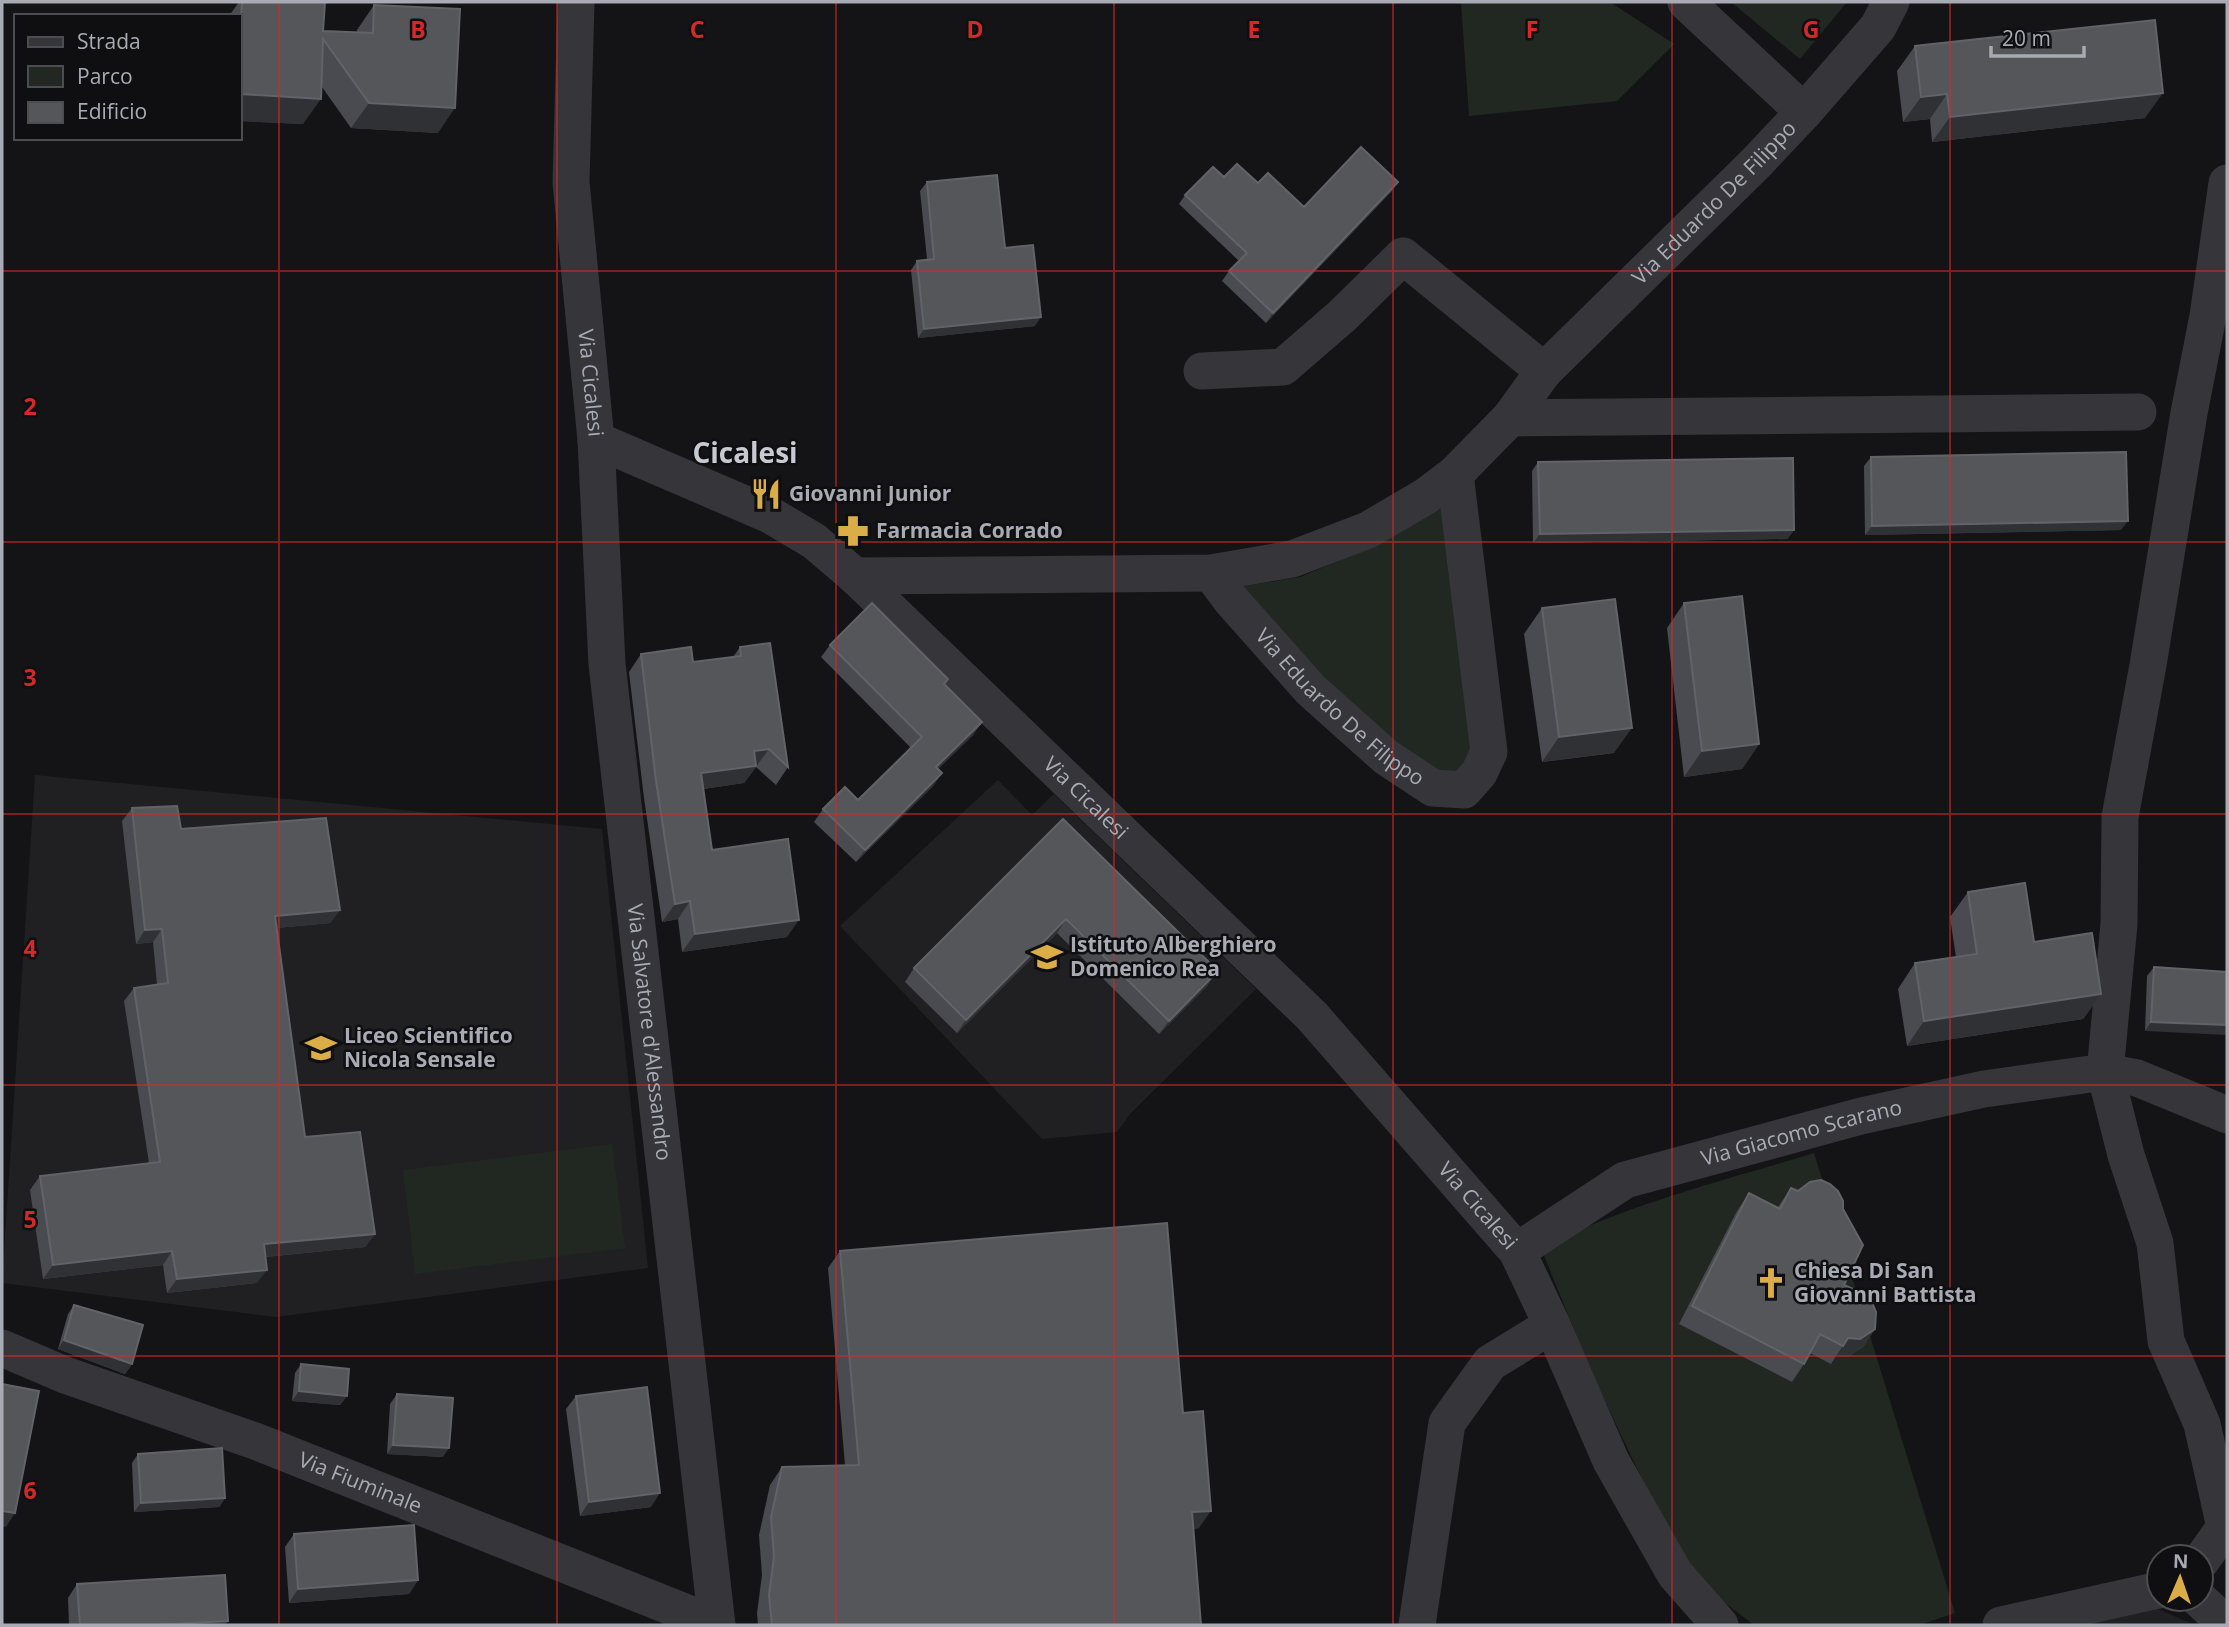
<svg xmlns="http://www.w3.org/2000/svg" width="2229" height="1627" viewBox="0 0 2229 1627" font-family="'Open Sans',sans-serif">
<style>
.built{fill:#202023}
.green{fill:#212822}
.lines{fill:none;stroke-linecap:round;stroke-linejoin:round}
.minor{stroke:#36363a;stroke-width:37}
.wall{fill:#4a4b50}
.shaded-wall{fill:#303134}
.building{fill:#54565a;stroke:#616368;stroke-width:2}
.grid{fill:none;stroke:#d62828;stroke-width:2;stroke-opacity:0.55}
.labels{text-anchor:middle;stroke-width:5;stroke-linejoin:round;paint-order:stroke}
.street-label{font-size:21px;fill:#a8abb4;stroke:#0f0f11}
.poi-label{font-size:21px;font-weight:bold;fill:#a8abb4;stroke:#0f0f11;text-anchor:start}
.district-label{font-size:28px;font-weight:bold;fill:#c8cad1;stroke:#0f0f11}
.grid-label{font-size:23px;text-anchor:middle;font-weight:bold;fill:#d62828;stroke:#0f0f11;stroke-width:5;stroke-linejoin:round;paint-order:stroke}
</style>
<rect width="100%" height="100%" fill="#141416"/>
<!-- built -->
<path class="built" d="M 35,775 L 602,829 L 648,1268 L 276,1317 L 2,1283 Z
M 998,780 L 1032,815 L 1054,794 L 1256,989 L 1130,1114 L 1117,1132 L 1042,1139 L 840,926 Z
M 2158,1609 L 2195,1625 L 2086,1625 Z"/>
<!-- green -->
<path class="green" d="M 1461,2 L 1610,2 L 1674,44 L 1617,101 L 1469,116 Z
M 1731,2 L 1847,2 L 1800,59 Z
M 1444,504 L 1473,761 L 1460,771 L 1438,775 L 1395,746 L 1334,689 L 1239,587 L 1300,577 L 1338,561 Z
M 612,1144 L 625,1248 L 415,1274 L 403,1170 Z
M 1814,1153 L 1955,1613 L 1919,1625 L 1754,1625 L 1708,1590 L 1667,1532 L 1590,1369 L 1541,1248 C 1627,1204 1722,1181 1814,1153 Z"/>
<g class="lines">
<!-- minor -->
<g class="minor">
<path id="s1" d="M 576,2 L 571,182 L 596,440 L 770,515 L 814,541 L 855,576 L 1312,1016 L 1517,1251 L 1552,1325 L 1611,1461 L 1675,1574 L 1720,1625"/>
<path d="M 1686,2 L 1804,112"/>
<path d="M 1202,371 L 1283,367 L 1342,316 L 1403,256 L 1544,371"/>
<path d="M 1510,418 L 2138,412"/>
<path id="s2" d="M 596,440 L 607,664 L 717,1625"/>
<path id="s3" d="M 1211,573 L 1231,600 L 1311,690 L 1386,757 L 1433,788 L 1464,790 L 1479,773 L 1489,752 L 1455,474"/>
<path id="s4" d="M 855,576 L 1211,573 L 1292,559 L 1368,530 L 1426,496 L 1455,474 L 1510,418 L 1544,371 L 1756,163 L 1804,112 L 1878,27 L 1891,2"/>
<path id="s5" d="M 1517,1251 L 1625,1180 L 1861,1116 L 1984,1089 L 2105,1072 L 2137,1078 L 2227,1115"/>
<path id="s6" d="M 2,1348 L 65,1375 L 255,1441 L 717,1625"/>
<path d="M 2201,1561 L 2225,1527 L 2202,1424 L 2166,1341 L 2155,1243 L 2126,1155 L 2105,1072 L 2119,924 L 2120,817 L 2148,665 L 2189,413 L 2208,316 L 2227,183"/>
<path d="M 2199,1599 L 2227,1625"/>
<path d="M 1417,1625 L 1447,1423 L 1490,1363 L 1552,1325"/>
<path d="M 2001,1625 L 2159,1590"/>
</g>
</g>
<!-- wall -->
<path class="wall" d="M 239,2 L 325,2 L 323,31 L 357,33 L 357,30 L 374,5 L 438,133 L 351,128 L 322,87 L 303,124 L 240,121 L 240,16 L 229,16 Z
M 1915,46 L 2145,118 L 1932,142 L 1930,119 L 1903,122 L 1897,71 Z
M 1224,177 L 1258,183 L 1304,207 L 1398,182 L 1391,192 L 1266,323 L 1222,281 L 1229,271 L 1239,261 L 1179,204 L 1185,195 Z
M 927,182 L 1005,248 L 1035,326 L 918,338 L 911,270 L 917,261 L 927,259 L 920,191 Z
M 1871,457 L 2121,530 L 1865,535 L 1864,466 Z
M 1538,462 L 1794,530 L 1787,539 L 1533,543 L 1532,471 Z
M 1684,603 L 1759,744 L 1742,769 L 1684,777 L 1667,628 Z
M 1542,608 L 1614,753 L 1542,762 L 1524,634 Z
M 830,645 L 944,685 L 982,722 L 973,735 L 938,769 L 942,773 L 933,786 L 856,862 L 814,822 L 823,809 L 858,800 L 911,748 L 821,657 Z
M 740,647 L 788,767 L 776,785 L 756,767 L 744,783 L 703,789 L 712,850 L 787,937 L 682,952 L 678,919 L 662,922 L 644,798 L 629,672 L 641,654 L 693,662 L 733,657 Z
M 132,808 L 181,829 L 340,910 L 330,923 L 277,928 L 305,1137 L 375,1234 L 365,1247 L 265,1257 L 257,1283 L 167,1293 L 163,1265 L 43,1279 L 30,1190 L 40,1176 L 149,1163 L 124,1001 L 134,988 L 157,984 L 153,942 L 136,944 L 122,821 Z
M 1063,819 L 1208,985 L 1159,1034 L 1057,933 L 957,1033 L 905,982 L 914,968 Z
M 1968,892 L 2101,994 L 2083,1019 L 1907,1046 L 1898,989 L 1915,963 L 1956,957 L 1950,917 Z
M 2154,967 L 2227,972 L 2145,1031 L 2147,976 Z
M 1791,1188 L 1844,1285 L 1875,1329 L 1863,1347 L 1848,1357 L 1836,1356 L 1831,1364 L 1810,1353 L 1804,1364 L 1792,1382 L 1679,1324 L 1737,1211 L 1749,1193 L 1778,1207 Z
M 840,1251 L 1199,1528 L 1193,1529 L 1201,1625 L 758,1625 L 757,1613 L 762,1575 L 759,1535 L 770,1485 L 782,1467 L 845,1465 L 828,1268 Z
M 74,1305 L 132,1364 L 125,1374 L 58,1349 L 68,1314 Z
M 301,1364 L 347,1396 L 340,1405 L 292,1401 L 295,1373 Z
M 397,1394 L 443,1457 L 387,1454 L 390,1404 Z
M 576,1396 L 651,1507 L 580,1516 L 566,1409 Z
M 138,1454 L 225,1498 L 219,1507 L 134,1512 L 132,1463 Z
M 294,1534 L 418,1580 L 409,1594 L 289,1603 L 285,1547 Z
M 77,1584 L 225,1625 L 69,1625 L 68,1598 Z"/>
<!-- shaded-wall -->
<path class="shaded-wall" d="M 2163,93 L 2145,118 L 1932,142 L 1950,117 Z
M 240,94 L 321,99 L 303,124 L 240,121 Z
M 1947,94 L 1930,119 L 1903,122 L 1921,97 Z
M 369,103 L 455,108 L 438,133 L 351,128 Z
M 1398,182 L 1391,192 L 1266,323 L 1273,313 Z
M 1041,317 L 1035,326 L 918,338 L 924,329 Z
M 2128,521 L 2121,530 L 1865,535 L 1872,526 Z
M 1794,530 L 1787,539 L 1533,543 L 1540,534 Z
M 982,722 L 973,735 L 927,780 L 936,767 Z
M 1632,728 L 1614,753 L 1542,762 L 1559,737 Z
M 1759,744 L 1742,769 L 1684,777 L 1702,751 Z
M 769,749 L 744,783 L 689,791 L 701,773 L 754,751 Z
M 942,773 L 933,786 L 856,862 L 865,850 Z
M 690,901 L 678,919 L 662,922 L 675,904 Z
M 340,910 L 330,923 L 266,929 L 275,916 Z
M 1066,919 L 1057,933 L 957,1033 L 966,1020 Z
M 799,920 L 787,937 L 682,952 L 695,934 Z
M 162,929 L 153,942 L 136,944 L 145,930 Z
M 1218,971 L 1208,985 L 1159,1034 L 1169,1021 Z
M 2101,994 L 2083,1019 L 1907,1046 L 1924,1021 Z
M 2151,1022 L 2227,1025 L 2227,1035 L 2145,1031 Z
M 375,1234 L 365,1247 L 254,1258 L 264,1244 Z
M 172,1251 L 163,1265 L 43,1279 L 53,1265 Z
M 267,1270 L 257,1283 L 167,1293 L 177,1279 Z
M 1875,1329 L 1863,1347 L 1848,1357 L 1836,1356 L 1848,1338 Z
M 64,1340 L 132,1364 L 125,1374 L 58,1349 Z
M 299,1391 L 347,1396 L 340,1405 L 292,1401 Z
M 393,1445 L 449,1448 L 443,1457 L 387,1454 Z
M 660,1493 L 651,1507 L 580,1516 L 589,1502 Z
M 225,1498 L 219,1507 L 134,1512 L 141,1503 Z
M 2,1511 L 15,1513 L 6,1527 L 2,1526 Z
M 1211,1511 L 1199,1528 L 1179,1530 L 1192,1512 Z
M 418,1580 L 409,1594 L 289,1603 L 298,1589 Z
M 228,1621 L 225,1625 L 155,1625 Z"/>
<!-- building -->
<path class="building" d="M 242,2 L 325,2 L 323,31 L 373,33 L 374,5 L 460,9 L 455,108 L 369,103 L 323,39 L 321,99 L 240,94 L 240,33 Z
M 2155,20 L 2163,93 L 1950,117 L 1947,94 L 1921,97 L 1915,46 Z
M 1361,147 L 1398,182 L 1273,313 L 1229,271 L 1247,253 L 1185,195 L 1213,167 L 1224,177 L 1237,164 L 1258,183 L 1268,173 L 1304,207 Z
M 997,175 L 1005,248 L 1033,245 L 1041,317 L 924,329 L 917,261 L 934,259 L 927,182 Z
M 2126,452 L 2128,521 L 1872,526 L 1871,457 Z
M 1793,458 L 1794,530 L 1540,534 L 1538,462 Z
M 1742,596 L 1759,744 L 1702,751 L 1684,603 Z
M 1615,599 L 1632,728 L 1559,737 L 1542,608 Z
M 872,603 L 948,679 L 944,684 L 982,722 L 936,767 L 942,773 L 865,850 L 823,809 L 845,787 L 858,800 L 922,737 L 830,645 Z
M 770,643 L 788,767 L 769,749 L 754,751 L 756,766 L 701,773 L 712,850 L 788,839 L 799,920 L 695,934 L 690,901 L 675,904 L 656,781 L 641,654 L 691,647 L 693,662 L 741,656 L 740,647 Z
M 177,806 L 181,829 L 326,818 L 340,910 L 275,916 L 305,1137 L 360,1132 L 375,1234 L 264,1244 L 267,1270 L 177,1279 L 172,1251 L 53,1265 L 40,1176 L 160,1162 L 134,988 L 168,983 L 162,929 L 145,930 L 132,808 Z
M 1063,819 L 1218,971 L 1169,1021 L 1066,919 L 966,1020 L 914,968 Z
M 2025,883 L 2034,942 L 2092,933 L 2101,994 L 1924,1021 L 1915,963 L 1977,954 L 1968,892 Z
M 2154,967 L 2227,972 L 2227,1025 L 2151,1022 Z
M 1821,1180 L 1830,1184 L 1838,1191 L 1843,1201 L 1843,1209 L 1863,1245 L 1844,1285 L 1869,1296 L 1876,1312 L 1875,1329 L 1860,1339 L 1848,1338 L 1843,1346 L 1820,1334 L 1804,1364 L 1692,1306 L 1749,1193 L 1780,1209 L 1791,1188 L 1798,1191 L 1810,1182 Z
M 1167,1223 L 1183,1413 L 1203,1411 L 1211,1511 L 1192,1512 L 1201,1625 L 772,1625 L 769,1595 L 774,1557 L 771,1517 L 782,1467 L 859,1465 L 840,1251 Z
M 74,1305 L 143,1325 L 132,1364 L 64,1340 Z
M 301,1364 L 349,1369 L 347,1396 L 299,1391 Z
M 2,1384 L 39,1391 L 15,1513 L 2,1511 Z
M 647,1387 L 660,1493 L 589,1502 L 576,1396 Z
M 397,1394 L 453,1398 L 449,1448 L 393,1445 Z
M 222,1448 L 225,1498 L 141,1503 L 138,1454 Z
M 414,1525 L 418,1580 L 298,1589 L 294,1534 Z
M 225,1575 L 228,1621 L 155,1625 L 80,1625 L 77,1584 Z"/>
<!-- grid -->
<path class="grid" d="M 279,2 L 279,1625M 557,2 L 557,1625M 836,2 L 836,1625M 1114,2 L 1114,1625M 1393,2 L 1393,1625M 1672,2 L 1672,1625M 1950,2 L 1950,1625M 2,271 L 2227,271M 2,542 L 2227,542M 2,814 L 2227,814M 2,1085 L 2227,1085M 2,1356 L 2227,1356"/>
<!-- icons -->
<defs>
<symbol id="restaurant-bare" viewBox="-9 -9 18 18"><path d="M-5-6h1v4h1v-4h1v4h1v-4h1v5L-1.5 .5V6h-2V.5L-5-1ZM5-6V6H3V1.5H1.5Q1.5-4 5-6Z" fill="#dbad47" stroke="#0f0f11" stroke-width="2.5" paint-order="stroke"/></symbol>
<symbol id="pharmacy-bare" viewBox="-9 -9 18 18"><path d="M-2-6h4v4h4v4h-4v4h-4v-4h-4v-4h4Z" fill="#dbad47" stroke="#0f0f11" stroke-width="2.5" paint-order="stroke"/></symbol>
<symbol id="school-bare" viewBox="-9 -9 18 18"><path d="M0-5L7-2L0 1L-7-2ZM-4 1L0 2.5L4 1V4Q0 6-4 4Z" fill="#dbad47" stroke="#0f0f11" stroke-width="2.5" paint-order="stroke"/></symbol>
<symbol id="church-bare" viewBox="-9 -9 18 18"><path d="M-1.2-6h2.4v3.5h3.3v2.4h-3.3V6h-2.4V-.1h-3.3v-2.4h3.3Z" fill="#dbad47" stroke="#0f0f11" stroke-width="2.5" paint-order="stroke"/></symbol>
</defs>
<g fill-rule="evenodd">
<use href="#restaurant-bare" x="744" y="472" width="44" height="44"/>
<use href="#pharmacy-bare" x="831" y="509" width="44" height="44"/>
<use href="#school-bare" x="1025" y="935" width="44" height="44"/>
<use href="#school-bare" x="299" y="1026" width="44" height="44"/>
<use href="#church-bare" x="1749" y="1261" width="44" height="44"/>
</g>
<g class="labels">
<!-- street labels -->
<g class="street-label">
<text dy="7" stroke="none"><textPath href="#s4" startOffset="999">Via Eduardo De Filippo</textPath></text>
<text dy="7" stroke="none"><textPath href="#s1" startOffset="382">Via Cicalesi</textPath></text>
<text dy="7" stroke="none"><textPath href="#s3" startOffset="187">Via Eduardo De Filippo</textPath></text>
<text dy="7" stroke="none"><textPath href="#s1" startOffset="1054">Via Cicalesi</textPath></text>
<text dy="7" stroke="none"><textPath href="#s2" startOffset="595">Via Salvatore d'Alessandro</textPath></text>
<text dy="7" stroke="none"><textPath href="#s5" startOffset="312">Via Giacomo Scarano</textPath></text>
<text dy="7" stroke="none"><textPath href="#s1" startOffset="1620">Via Cicalesi</textPath></text>
<text dy="7" stroke="none"><textPath href="#s6" startOffset="383">Via Fiuminale</textPath></text>
</g>
<!-- poi labels -->
<g class="poi-label">
<text x="789" y="501">Giovanni Junior</text>
<text x="876" y="538">Farmacia Corrado</text>
<text x="1070" y="952">Istituto Alberghiero<tspan x="1070" dy="24">Domenico Rea</tspan></text>
<text x="344" y="1043">Liceo Scientifico<tspan x="344" dy="24">Nicola Sensale</tspan></text>
<text x="1794" y="1278">Chiesa Di San<tspan x="1794" dy="24">Giovanni Battista</tspan></text>
</g>
<!-- district labels -->
<g class="district-label">
<text x="745" y="463">Cicalesi</text>
</g>
</g>
<g class="grid-label">
<text x="418" y="38">B</text>
<text x="697" y="38">C</text>
<text x="975" y="38">D</text>
<text x="1254" y="38">E</text>
<text x="1532" y="38">F</text>
<text x="1811" y="38">G</text>
<text x="30" y="415">2</text>
<text x="30" y="686">3</text>
<text x="30" y="957">4</text>
<text x="30" y="1228">5</text>
<text x="30" y="1499">6</text>
</g>
<!-- border -->
<rect width="2229" height="1627" fill="none" stroke="#a8abb4" stroke-width="7"/>
<!-- legend -->
<rect x="14" y="14" width="228" height="126" fill="#0f0f11" stroke="#4c4d52" stroke-width="2"/>
<rect x="28" y="37" width="35" height="10" fill="#36363a" stroke="#4c4d52" stroke-width="2"/>
<text x="77" y="49" font-size="21" fill="#a8abb4">Strada</text>
<rect x="28" y="66" width="35" height="21" fill="#212822" stroke="#4c4d52" stroke-width="2"/>
<text x="77" y="84" font-size="21" fill="#a8abb4">Parco</text>
<rect x="28" y="102" width="35" height="21" fill="#54565a" stroke="#4c4d52" stroke-width="2"/>
<text x="77" y="119" font-size="21" fill="#a8abb4">Edificio</text>
<!-- north arrow -->
<g transform="translate(2180 1578) rotate(2)"><circle r="33" fill="#0f0f11" stroke="#4c4d52" stroke-width="2"/>
<path d="M0-5L12 26L0 18L-12 26Z" fill="#dbad47"/>
<text y="-10" font-size="19" font-weight="bold" text-anchor="middle" fill="#a8abb4">N</text>
</g>
<!-- scale -->
<path d="M1991 46v10h93v-10" fill="none" stroke="#a8abb4" stroke-width="3.5"/>
<text x="2002" y="46" font-size="21" fill="#a8abb4" stroke="#0f0f11" stroke-width="5" paint-order="stroke">20 m</text>
</svg>
